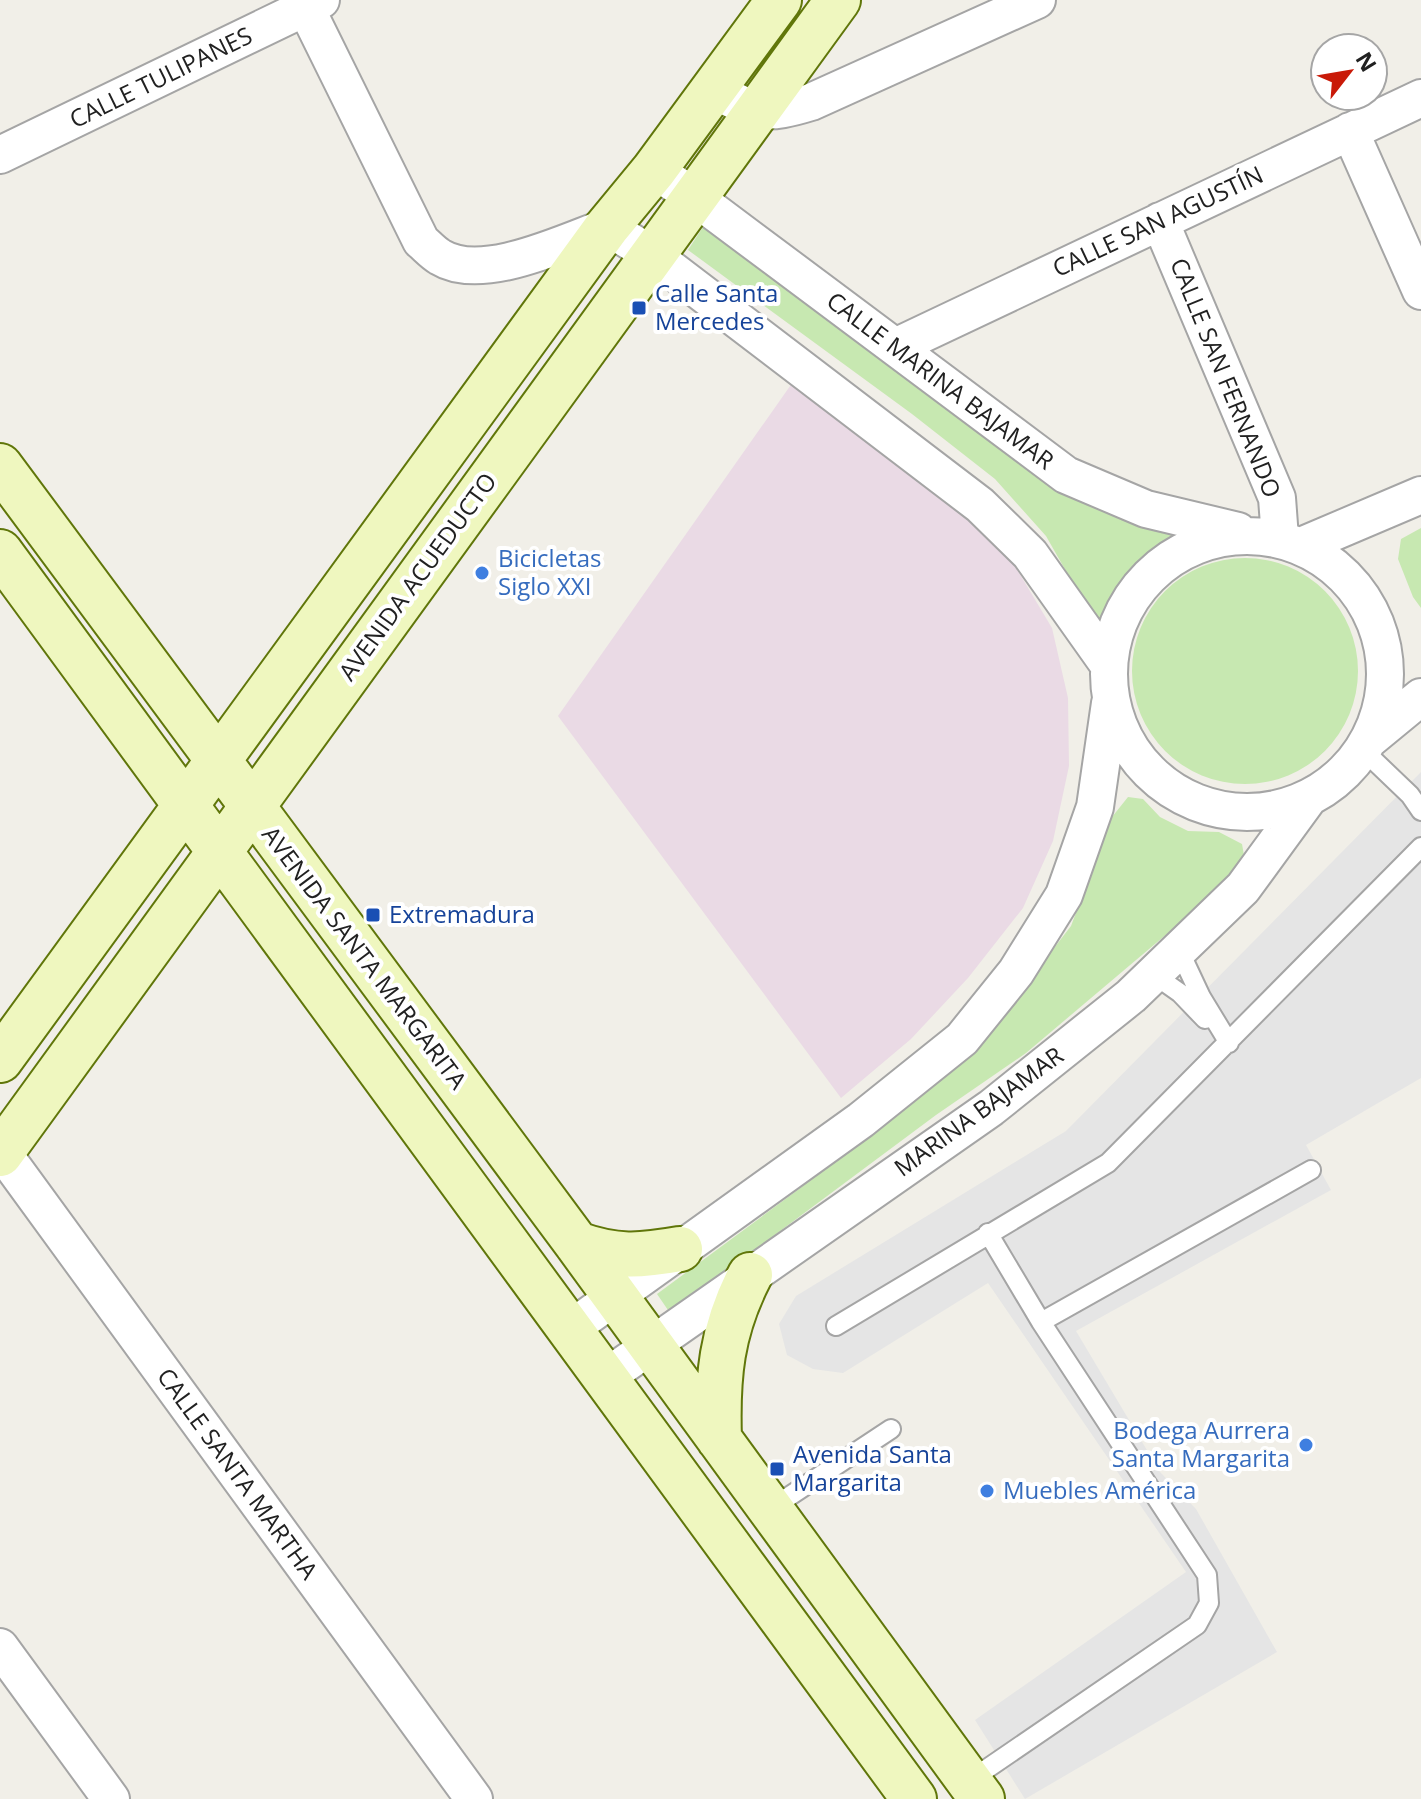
<svg xmlns="http://www.w3.org/2000/svg" width="1421" height="1799" viewBox="0 0 1421 1799" font-family="'Open Sans',sans-serif">
<style>
.industrial{fill:#eadae5}
.grass{fill:#c7e8b1}
.parking{fill:#e5e5e5}
.lines{fill:none;stroke-linecap:round;stroke-linejoin:round}
.lane-casing{stroke:#a5a5a5;stroke-width:22}
.street-casing{stroke:#a5a5a5;stroke-width:40}
.secondary-casing{stroke:#60760a;stroke-width:48}
.lane{stroke:#fff;stroke-width:18}
.street{stroke:#fff;stroke-width:36}
.secondary{stroke:#eff7bf;stroke-width:44}
.transit-dot{fill:#1a4fb4;stroke:#fff;stroke-width:3}
.shop-dot{fill:#3f7fe0;stroke:#fff;stroke-width:3}
.labels{text-anchor:middle;stroke-width:8;stroke-linejoin:round;paint-order:stroke}
.street-label{font-size:24px;fill:#212121;stroke:#fff}
.transit-label{font-size:24px;fill:#164399;stroke:#fff;text-anchor:start}
.shop-label{font-size:24px;fill:#366cbe;stroke:#fff;text-anchor:start}
</style>
<rect width="100%" height="100%" fill="#f1efe8"/>
<!-- industrial -->
<path class="industrial" d="M 795,379 L 842,423 L 901,462 L 959,508 L 1012,561 L 1052,628 L 1068,698 L 1069,766 L 1053,841 L 1023,908 L 968,978 L 911,1039 L 841,1098 L 558,716 Z"/>
<!-- grass -->
<path class="grass" d="M 703,227 L 1052,481 L 1200,532 L 1151,560 L 1123,590 L 1104,638 L 1046,536 L 995,479 L 912,414 L 688,250 Z
M 1421,528 L 1421,608 L 1413,597 L 1398,559 L 1401,539 Z
M1132 671a113 113 0 1 1 226 0a113 113 0 1 1-226 0Z
M 1128,797 L 1143,799 L 1160,817 L 1188,831 L 1219,832 L 1242,844 L 1245,861 L 1168,933 L 1026,1053 L 936,1115 L 670,1313 L 657,1294 L 799,1189 L 979,1045 L 1071,926 L 1112,817 Z"/>
<!-- parking -->
<path class="parking" d="M 1421,772 L 1421,1078 L 1306,1145 L 1331,1190 L 1076,1331 L 1160,1472 L 1196,1509 L 1277,1652 L 1025,1799 L 975,1720 L 1186,1572 L 988,1283 L 843,1373 L 813,1369 L 787,1355 L 779,1324 L 796,1296 L 1066,1131 Z"/>
<g class="lines">
<defs>
<path id="lane" d="M 1363,750 L 1410,795 L 1421,811
M 1179,950 L 1201,997 L 1229,1043
M 1153,974 L 1180,993 L 1205,1019
M 1041,1322 L 1311,1170
M 836,1326 L 1108,1163 L 1421,847
M 770,1509 L 891,1429
M 969,1781 L 1197,1625 L 1209,1603 L 1207,1575 L 1041,1322 L 988,1233"/>
<path id="street" d="M 302,0 L 421,241 C 427,246 433,253 440,257 C 482,283 565,242 607,227 L 651,254 L 980,505 L 1030,554 L 1108,664
M 713,90 C 757,112 762,117 811,102 L 1037,0
M 1350,131 L 1421,291
M 0,155 L 321,0
M 654,170 L 693,196 L 1066,475 L 1146,509 L 1238,531
M 1160,221 L 1277,498 L 1280,538
M 895,347 L 1421,98
M1109 674a138 138 0 1 1 276 0a138 138 0 1 1-276 0Z
M 1301,546 L 1421,495
M 1371,738 L 1421,697
M 0,1149 L 474,1799
M 570,1329 L 861,1120 L 962,1039 L 1016,972 L 1064,895 L 1095,807 L 1110,703
M 606,1377 L 991,1108 L 1131,996 L 1243,888 L 1308,799
M 0,1647 L 111,1799"/>
<path id="secondary" d="M 0,466 L 577,1244 L 982,1799
M 0,552 L 914,1799
M 0,1060 L 607,227 L 654,170 L 779,0
M 0,1154 L 838,0
M 577,1244 C 616,1258 640,1256 680,1249
M 719,1439 C 717,1377 721,1331 750,1275"/>
</defs>
<!-- lane casing -->
<use href="#lane" class="lane-casing"/>
<!-- street casing -->
<use href="#street" class="street-casing"/>
<!-- secondary casing -->
<use href="#secondary" class="secondary-casing"/>
<!-- lane -->
<use href="#lane" class="lane"/>
<!-- street -->
<use href="#street" class="street"/>
<!-- secondary -->
<use href="#secondary" class="secondary"/>
</g>
<!-- markers -->
<g class="transit-dot">
<rect x="631" y="300" width="16" height="16" rx="4"/>
<rect x="365" y="907" width="16" height="16" rx="4"/>
<rect x="769" y="1461" width="16" height="16" rx="4"/>
</g>
<g class="shop-dot">
<circle cx="482" cy="573" r="8"/>
<circle cx="1306" cy="1445" r="8"/>
<circle cx="987" cy="1491" r="8"/>
</g>
<g class="labels">
<!-- street labels -->
<g class="street-label">
<text transform="translate(161 78) rotate(-26)" y="8">CALLE TULIPANES</text>
<text transform="translate(1158 222) rotate(-25)" y="8">CALLE SAN AGUSTÍN</text>
<text transform="translate(1225 378) rotate(68)" y="8">CALLE SAN FERNANDO</text>
<text transform="translate(940 381) rotate(37)" y="8">CALLE MARINA BAJAMAR</text>
<text transform="translate(418 577) rotate(-54)" y="8">AVENIDA ACUEDUCTO</text>
<text transform="translate(364 958) rotate(53)" y="8">AVENIDA SANTA MARGARITA</text>
<text transform="translate(979 1112) rotate(-36)" y="8">MARINA BAJAMAR</text>
<text transform="translate(237 1474) rotate(54)" y="8">CALLE SANTA MARTHA</text>
</g>
<!-- transit labels -->
<g class="transit-label">
<text x="655" y="302">Calle Santa<tspan x="655" dy="28">Mercedes</tspan></text>
<text x="389" y="923">Extremadura</text>
<text x="793" y="1463">Avenida Santa<tspan x="793" dy="28">Margarita</tspan></text>
</g>
<!-- shop labels -->
<g class="shop-label">
<text x="498" y="567">Bicicletas<tspan x="498" dy="28">Siglo XXI</tspan></text>
<text x="1290" y="1439" text-anchor="end">Bodega Aurrera<tspan x="1290" dy="28">Santa Margarita</tspan></text>
<text x="1003" y="1499">Muebles América</text>
</g>
</g>
<!-- north arrow -->
<g transform="translate(1349 72) rotate(59)"><circle r="38" fill="#ffffff" stroke="#a6a6a6" stroke-width="2"/>
<path d="M0-6L14 30L0 20L-14 30Z" fill="#c91a08"/>
<text y="-12" font-size="22" font-weight="bold" text-anchor="middle" fill="#212121">N</text>
</g>
</svg>
